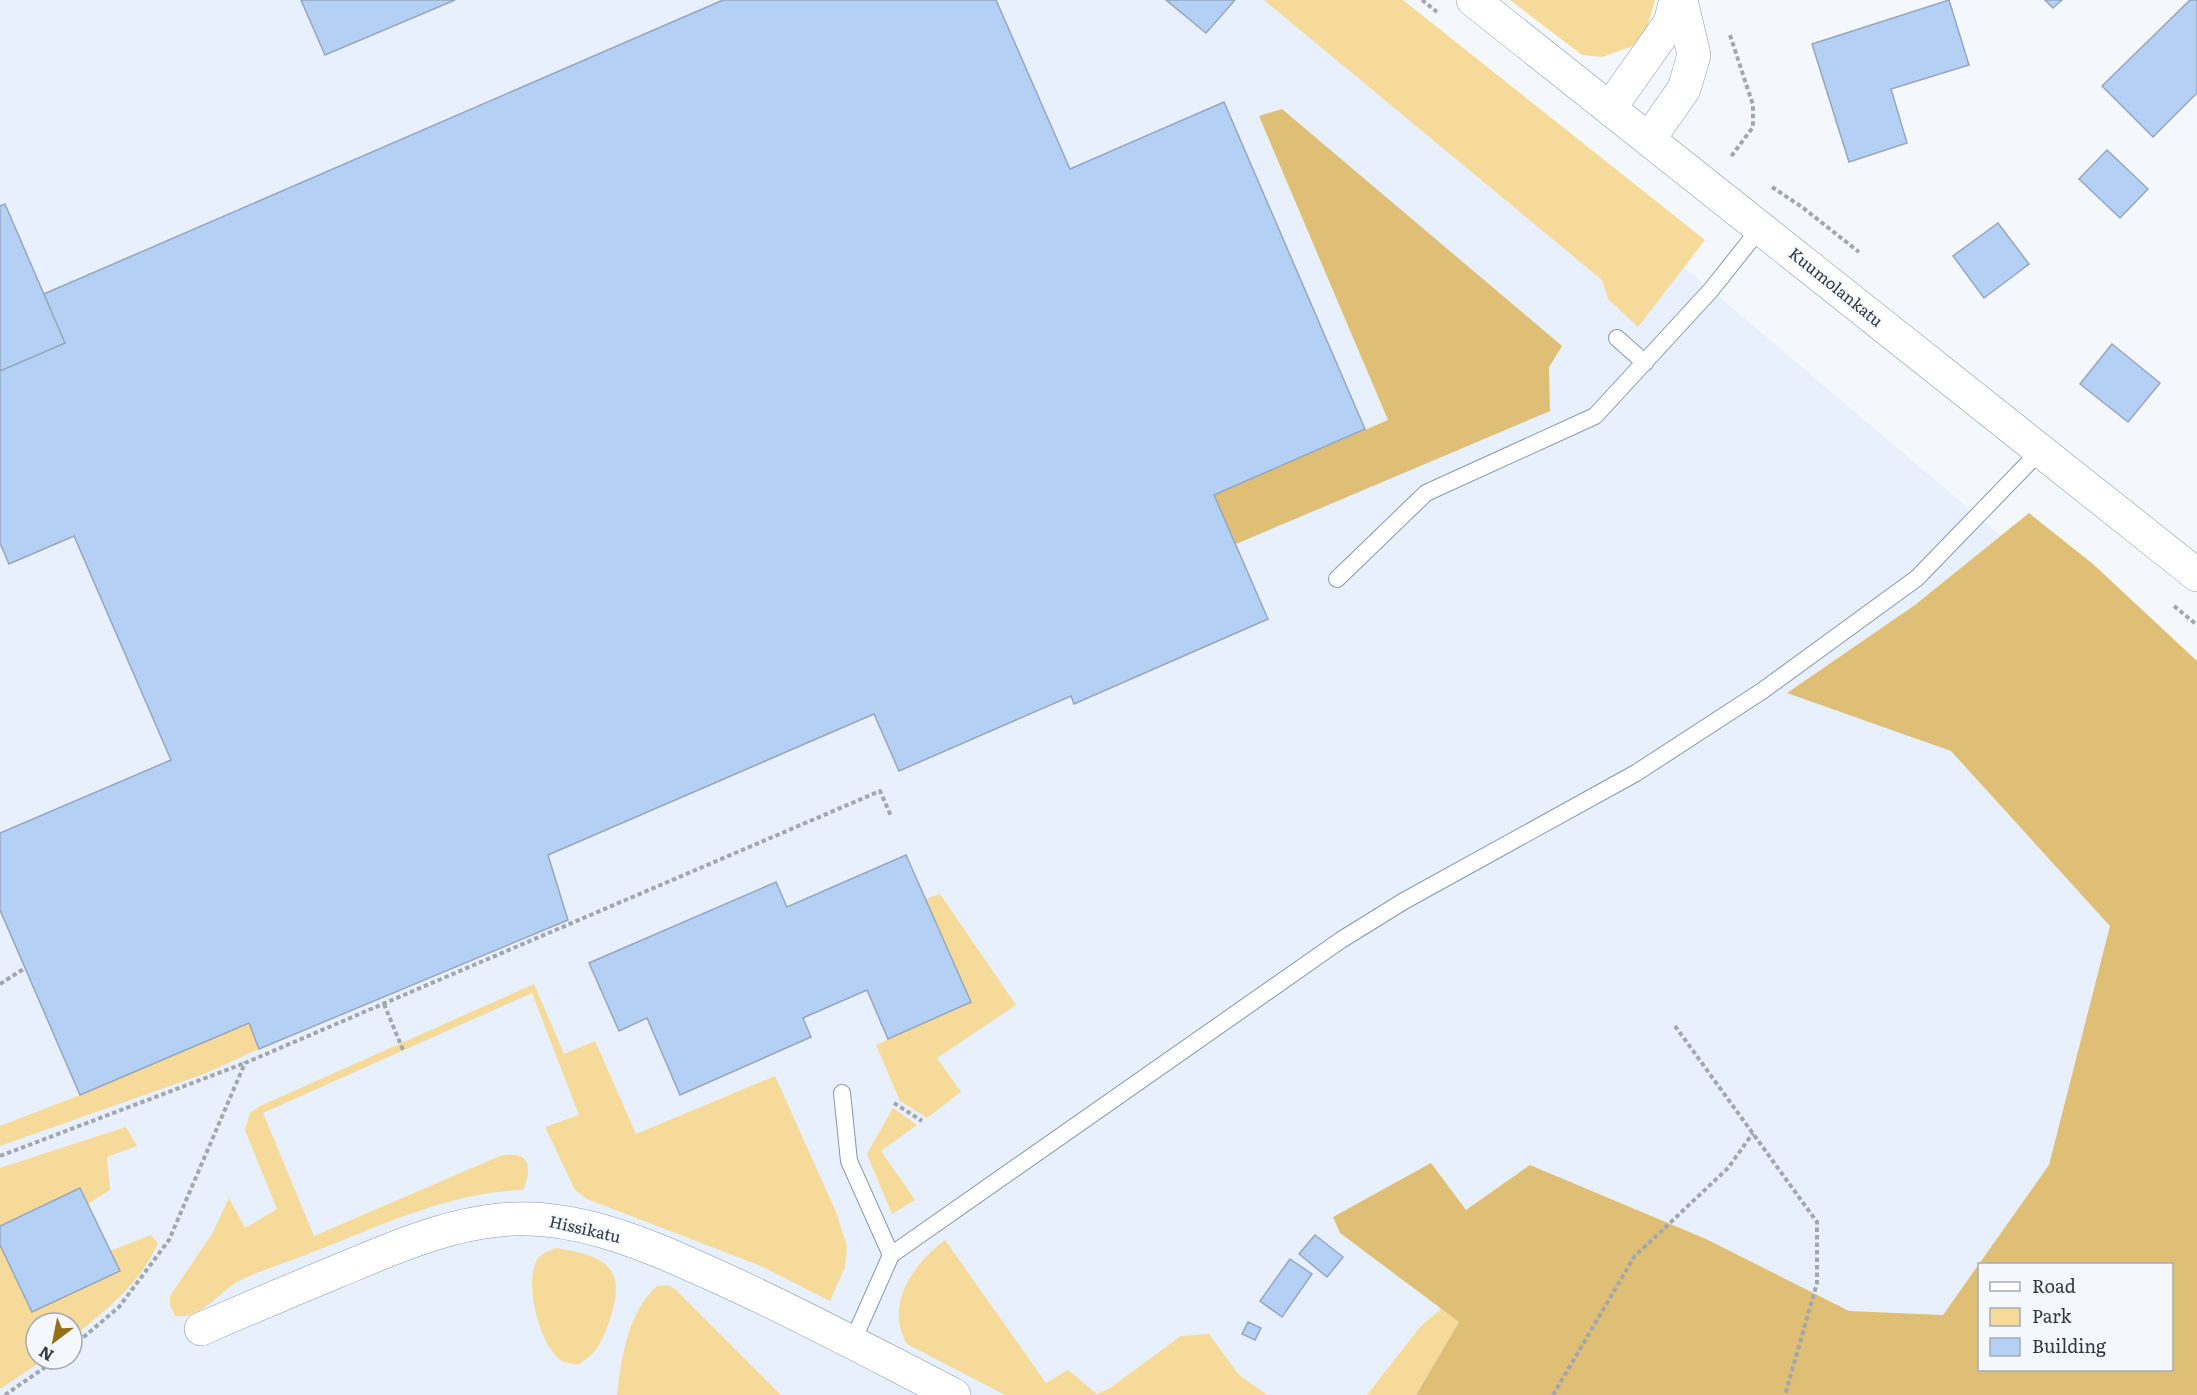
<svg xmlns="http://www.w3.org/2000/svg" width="2197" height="1395" viewBox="0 0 2197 1395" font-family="Literata,serif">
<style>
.built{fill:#e8f0fd;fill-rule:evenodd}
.green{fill:#f6da99}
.forest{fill:#dfbf75;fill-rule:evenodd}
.building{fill:#b5d0f5;stroke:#96a6bc;stroke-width:1.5}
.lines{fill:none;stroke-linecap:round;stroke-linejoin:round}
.lane-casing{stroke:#8797ad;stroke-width:18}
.street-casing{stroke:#8797ad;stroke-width:34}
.secondary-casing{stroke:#8797ad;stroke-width:34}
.path{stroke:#a2a7ae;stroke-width:4;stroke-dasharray:4.5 3;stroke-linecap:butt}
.lane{stroke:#fff;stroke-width:16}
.street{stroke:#fff;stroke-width:33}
.secondary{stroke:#fff;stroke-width:33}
.labels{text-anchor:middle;stroke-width:4.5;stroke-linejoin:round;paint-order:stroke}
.street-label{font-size:16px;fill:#313841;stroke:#f4f8fd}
</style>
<rect width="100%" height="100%" fill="#f4f8fd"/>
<!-- built -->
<path class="built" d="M 0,0 L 1348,0 L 1679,263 L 2197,702 L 2197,1370 L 2180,1395 L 0,1395 ZM 1980,1264 L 2172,1264 L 2172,1370 L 1980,1370 ZM 36,1323 L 72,1323 L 72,1359 L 36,1359 Z"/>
<!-- green -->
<path class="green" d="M 1264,0 L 1403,0 L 1705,240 L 1638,327 L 1608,299 L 1602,280 Z
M 1510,0 L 1655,0 L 1646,32 L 1633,46 L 1602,57 L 1582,55 Z
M 940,894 L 1016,1005 L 937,1058 L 961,1092 L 927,1118 L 900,1101 L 876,1045 L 971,1002 L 925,899 Z
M 534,984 L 564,1054 L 595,1041 L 636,1134 L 775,1076 L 836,1212 L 847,1246 L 845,1267 L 830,1301 L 761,1266 L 587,1199 L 575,1190 L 545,1127 L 579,1115 L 532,993 L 263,1113 L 314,1236 L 500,1156 C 530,1150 533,1167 523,1190 C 451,1192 384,1224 318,1250 C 292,1261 262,1269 237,1282 C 217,1294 200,1320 175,1316 L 170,1305 L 170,1296 L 212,1234 L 229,1198 L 245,1228 L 277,1209 L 245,1130 L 250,1113 L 260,1106 Z
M 249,1023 L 259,1049 L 204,1074 L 0,1146 L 0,1126 L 80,1095 Z
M 893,1108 L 917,1125 L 881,1151 L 915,1200 L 892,1214 L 867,1154 Z
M 126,1127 L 137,1146 L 107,1157 L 110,1190 L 88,1204 L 80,1189 L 0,1226 L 0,1168 Z
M 151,1235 L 158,1243 C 140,1284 106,1310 72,1338 L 72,1323 L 36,1323 L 36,1359 L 45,1359 L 0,1389 L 0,1245 L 32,1312 L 119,1271 L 110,1251 Z
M 945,1240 L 1046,1383 L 1068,1370 L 1097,1394 L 1110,1388 L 1181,1336 L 1209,1334 L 1239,1375 L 1267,1395 L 1005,1395 L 907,1344 C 884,1305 913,1264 945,1240 Z
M 556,1248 C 607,1256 628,1268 609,1322 C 601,1343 597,1354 577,1365 C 572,1363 563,1363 559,1359 C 539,1342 522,1279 539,1257 C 543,1253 551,1250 556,1248 Z
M 668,1285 L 676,1290 L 781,1395 L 617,1395 C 622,1356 627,1314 657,1286 Z
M 1441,1309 L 1459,1322 L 1416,1395 L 1367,1395 L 1420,1327 Z"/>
<!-- forest -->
<path class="forest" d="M 1282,109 L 1562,346 L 1549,367 L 1550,411 L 1236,544 L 1214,495 L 1388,420 L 1259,116 Z
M 2029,513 L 2093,564 L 2197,661 L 2197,1395 L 1416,1395 L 1459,1322 L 1340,1233 L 1333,1217 L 1431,1163 L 1466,1210 L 1530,1165 L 1706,1239 L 1849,1311 L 1943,1315 L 2049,1165 L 2110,926 L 1951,751 L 1787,693 L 1915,605 ZM 1980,1264 L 2172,1264 L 2172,1370 L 1980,1370 Z"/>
<!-- building -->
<path class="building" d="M 301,0 L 455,0 L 325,55 Z
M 723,0 L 996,0 L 1070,169 L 1224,102 L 1365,429 L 1214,495 L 1268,619 L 1074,704 L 1071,696 L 899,771 L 874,714 L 548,855 L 568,920 L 259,1049 L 249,1023 L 80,1095 L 0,910 L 0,833 L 171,760 L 74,536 L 9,564 L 0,543 L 0,371 L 65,343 L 44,294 Z
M 1166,0 L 1235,0 L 1206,33 Z
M 1949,0 L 1969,65 L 1891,89 L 1907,143 L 1849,162 L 1812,44 Z
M 2045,0 L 2062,0 L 2053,8 Z
M 2190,0 L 2197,0 L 2197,93 L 2153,137 L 2102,86 Z
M 2107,150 L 2148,189 L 2120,218 L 2079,179 Z
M 5,204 L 65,343 L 0,371 L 0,206 Z
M 1998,223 L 2029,264 L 1984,298 L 1953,256 Z
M 2112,344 L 2160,383 L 2128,422 L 2080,384 Z
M 906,855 L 971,1002 L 888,1039 L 867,990 L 803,1018 L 811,1037 L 680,1095 L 647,1018 L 619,1031 L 589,963 L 776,882 L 787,907 Z
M 80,1188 L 120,1271 L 32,1312 L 0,1245 L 0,1226 Z
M 1315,1235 L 1343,1257 L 1327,1277 L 1299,1254 Z
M 1290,1259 L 1312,1274 L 1282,1317 L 1260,1301 Z
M 1248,1322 L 1261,1328 L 1255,1340 L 1242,1334 Z"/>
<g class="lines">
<defs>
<path id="lane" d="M 1617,338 L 1645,363
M 1337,579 L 1426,493 L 1595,416 L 1711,290 L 1761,227
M 842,1093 L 849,1161 L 891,1255
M 852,1343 L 891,1255 L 1341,940 L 1404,901 L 1636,773 L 1762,691 L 1917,578 L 2041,450"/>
<path id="street" d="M 1610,108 L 1670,23 L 1676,0
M 1649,139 L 1684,89 L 1694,55 L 1681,0
M 201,1329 C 247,1309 292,1290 338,1271 C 386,1251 433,1230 484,1222 C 569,1207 652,1247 727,1281 C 804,1316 878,1356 954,1395"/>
<path id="secondary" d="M 1473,0 L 2197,575"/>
</defs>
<!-- lane casing -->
<use href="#lane" class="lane-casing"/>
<!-- street casing -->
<use href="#street" class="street-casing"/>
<!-- secondary casing -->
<use href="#secondary" class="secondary-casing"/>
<!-- path -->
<path class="path" d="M 1422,0 L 1437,12
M 1730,35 L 1753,105 L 1753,127 L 1730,158
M 1772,187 L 1802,207 L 1859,252
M 2174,606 L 2197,625
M 0,984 L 25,968
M 384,1004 L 403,1050
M 1675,1026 L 1817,1222 L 1817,1283 L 1785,1395
M 894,1103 L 922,1121
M 0,1156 L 245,1063
M 72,1347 L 119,1307 L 169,1240 L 245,1063 L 880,791 L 891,816
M 5,1395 L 57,1359
M 1553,1395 L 1634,1257 L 1728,1168 L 1753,1133"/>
<!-- lane -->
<use href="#lane" class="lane"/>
<!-- street -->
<use href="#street" class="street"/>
<!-- secondary -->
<use href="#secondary" class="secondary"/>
</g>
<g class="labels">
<!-- street labels -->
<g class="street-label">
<text transform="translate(1836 287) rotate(39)" y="6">Kuumolankatu</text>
<text transform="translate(585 1229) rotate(13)" y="6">Hissikatu</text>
</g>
</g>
<!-- legend -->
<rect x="1978" y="1263" width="195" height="108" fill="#f4f8fd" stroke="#a6abb2" stroke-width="1.5"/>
<rect x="1990" y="1282" width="30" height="9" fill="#ffffff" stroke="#a6abb2" stroke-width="1.5"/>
<text x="2032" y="1293" font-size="18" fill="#313841">Road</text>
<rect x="1990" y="1308" width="30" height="18" fill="#f6da99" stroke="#a6abb2" stroke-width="1.5"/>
<text x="2032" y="1323" font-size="18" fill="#313841">Park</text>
<rect x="1990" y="1338" width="30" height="18" fill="#b5d0f5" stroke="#a6abb2" stroke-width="1.5"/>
<text x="2032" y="1353" font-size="18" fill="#313841">Building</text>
<!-- north arrow -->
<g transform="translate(54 1341) rotate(212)"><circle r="28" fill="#f4f8fd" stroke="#a6abb2" stroke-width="1.5"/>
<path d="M0-4.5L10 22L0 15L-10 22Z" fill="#917016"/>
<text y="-9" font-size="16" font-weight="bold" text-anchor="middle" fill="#313841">N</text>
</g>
</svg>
